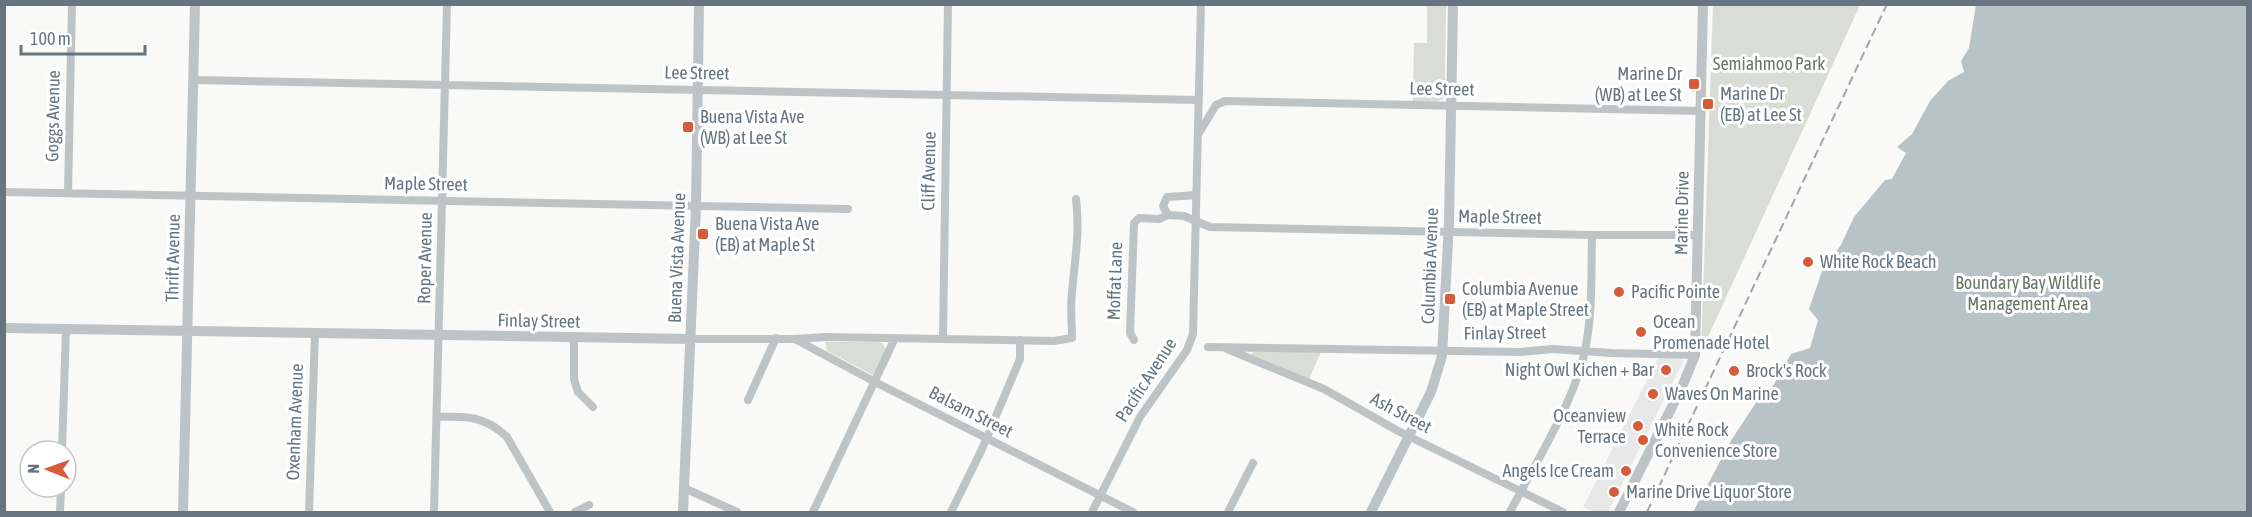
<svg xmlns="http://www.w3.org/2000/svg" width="2252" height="517" viewBox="0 0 2252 517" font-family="'Asap Condensed',sans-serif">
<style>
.built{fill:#e7e8e7}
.green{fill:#d9ddd6}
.water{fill:#b7c3c6}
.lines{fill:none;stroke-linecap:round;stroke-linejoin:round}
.minor{stroke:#bec3c6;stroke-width:8}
.tertiary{stroke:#bec3c6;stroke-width:10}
.rail{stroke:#a0a7ac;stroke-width:2;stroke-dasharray:9 4.5;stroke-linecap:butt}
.poi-dot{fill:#d55b3b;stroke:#fff;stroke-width:2}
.labels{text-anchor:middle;stroke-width:6;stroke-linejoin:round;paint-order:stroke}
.park-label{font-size:18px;fill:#687865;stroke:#fff}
.street-label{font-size:18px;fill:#66757f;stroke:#fff}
.poi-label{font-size:18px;fill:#66757f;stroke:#fff;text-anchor:start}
</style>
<rect width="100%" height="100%" fill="#f9f9f7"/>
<!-- built -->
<path class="built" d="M 1659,356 L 1684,360 L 1608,512 L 1593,512 L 1583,507 Z"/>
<!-- green -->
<path class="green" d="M 1427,5 L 1448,5 L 1446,9 L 1445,78 C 1453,107 1434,101 1413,101 L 1414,43 L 1427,43 Z
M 1713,5 L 1860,5 L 1701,352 Z
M 825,342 L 878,342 L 882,343 L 886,349 L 873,375 L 827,351 Z
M 1258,351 L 1321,352 L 1309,379 L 1252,355 L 1251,353 Z"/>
<!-- water -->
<path class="water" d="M 1976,5 L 2247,5 L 2247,512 L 1693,512 L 1732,439 L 1757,401 L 1770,391 L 1791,354 L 1810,348 L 1818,320 L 1809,309 L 1823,268 L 1841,245 L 1854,217 L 1885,180 L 1892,179 L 1906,153 L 1897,147 L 1912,134 L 1930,101 L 1948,81 L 1964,72 L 1961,61 L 1969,48 Z"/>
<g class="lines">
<!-- minor -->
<path class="minor" d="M 193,80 L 1199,100
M 1199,133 L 1216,105 L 1225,101 L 1701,111
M 4,192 L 848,209
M 68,193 L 72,4
M 1168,215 L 1163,206 L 1167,197 L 1196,195
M 574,338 L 574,379 L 578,392 L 593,407
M 943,338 L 948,4
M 690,339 L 795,339 L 825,337 L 1054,341 L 1072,338 C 1072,323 1070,307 1072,292 C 1075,260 1080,230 1076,199
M 795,339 L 875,382 L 1133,512
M 1134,340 L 1130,333 L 1134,223 L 1139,218 L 1159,219 L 1168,215 L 1184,216 L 1210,227 L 1592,235 L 1698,235
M 1208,347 L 1520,352 L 1553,349 L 1611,353 L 1695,355
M 1227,349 L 1324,389 L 1398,431 L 1563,512
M 748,400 L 776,338
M 437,417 C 467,416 485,416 507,437 L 550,512
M 62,451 L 66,329
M 684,488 L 737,512
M 60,512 L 61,487
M 309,512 L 315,333
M 434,512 L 447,4
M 575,512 L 589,505
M 813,512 L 895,338
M 951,512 L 982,449 L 1020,359 L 1020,340
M 1092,512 L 1140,417 L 1187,350 L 1193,334 L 1201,4
M 1228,512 L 1253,463
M 1510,512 C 1534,465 1575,401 1585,350 C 1593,313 1591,272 1592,235"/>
<!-- tertiary -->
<path class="tertiary" d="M 4,328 L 690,339
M 183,512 L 195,4
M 683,512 L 696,206 L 699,4
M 1371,512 L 1431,392 L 1442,356 L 1449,222 L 1453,4
M 1619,512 L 1682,387 L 1695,355 L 1703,4"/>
<!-- rail -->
<path class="rail" d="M 1647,512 L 1887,4"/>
</g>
<!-- markers -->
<g class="poi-dot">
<rect x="1688" y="78" width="12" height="12" rx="3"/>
<rect x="1702" y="98" width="12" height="12" rx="3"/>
<rect x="682" y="121" width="12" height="12" rx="3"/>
<rect x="697" y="228" width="12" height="12" rx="3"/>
<circle cx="1808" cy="262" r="6"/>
<circle cx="1619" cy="292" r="6"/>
<rect x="1444" y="293" width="12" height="12" rx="3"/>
<circle cx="1641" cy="332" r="6"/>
<circle cx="1666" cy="370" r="6"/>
<circle cx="1734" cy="371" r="6"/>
<circle cx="1653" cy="394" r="6"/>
<circle cx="1638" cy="426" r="6"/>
<circle cx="1643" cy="440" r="6"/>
<circle cx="1626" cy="471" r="6"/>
<circle cx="1614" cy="492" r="6"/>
</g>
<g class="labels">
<!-- park labels -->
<g class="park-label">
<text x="1769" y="70">Semiahmoo Park</text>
<text x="2028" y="289">Boundary Bay Wildlife<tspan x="2028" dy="21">Management Area</tspan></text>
</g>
<!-- street labels -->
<g class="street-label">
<text transform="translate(697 73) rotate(1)" y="6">Lee Street</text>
<text transform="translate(1442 89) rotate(1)" y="6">Lee Street</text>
<text transform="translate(53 116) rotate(-89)" y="6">Goggs Avenue</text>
<text transform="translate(929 171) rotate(-89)" y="6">Cliff Avenue</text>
<text transform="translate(426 184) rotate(1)" y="6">Maple Street</text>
<text transform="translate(1682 213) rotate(-89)" y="6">Marine Drive</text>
<text transform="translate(1500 217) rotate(1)" y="6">Maple Street</text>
<text transform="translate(173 258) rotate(-89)" y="6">Thrift Avenue</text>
<text transform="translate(425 258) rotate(-89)" y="6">Roper Avenue</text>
<text transform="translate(677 258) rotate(-88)" y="6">Buena Vista Avenue</text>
<text transform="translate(1430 266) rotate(-88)" y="6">Columbia Avenue</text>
<text transform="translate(1115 281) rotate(-88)" y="6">Moffat Lane</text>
<text transform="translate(539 321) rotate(1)" y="6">Finlay Street</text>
<text transform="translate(1505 333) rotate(-1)" y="6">Finlay Street</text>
<text transform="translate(1146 380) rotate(-57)" y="6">Pacific Avenue</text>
<text transform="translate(971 412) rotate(27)" y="6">Balsam Street</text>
<text transform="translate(1401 413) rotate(28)" y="6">Ash Street</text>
<text transform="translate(295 422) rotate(-88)" y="6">Oxenham Avenue</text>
</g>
<!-- poi labels -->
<g class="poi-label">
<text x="1682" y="80" text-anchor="end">Marine Dr<tspan x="1682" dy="21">(WB) at Lee St</tspan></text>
<text x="1720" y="100">Marine Dr<tspan x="1720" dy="21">(EB) at Lee St</tspan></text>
<text x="700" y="123">Buena Vista Ave<tspan x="700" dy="21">(WB) at Lee St</tspan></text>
<text x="715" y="230">Buena Vista Ave<tspan x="715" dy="21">(EB) at Maple St</tspan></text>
<text x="1820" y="268">White Rock Beach</text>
<text x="1462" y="295">Columbia Avenue<tspan x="1462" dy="21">(EB) at Maple Street</tspan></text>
<text x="1631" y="298">Pacific Pointe</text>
<text x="1653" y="328">Ocean<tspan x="1653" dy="21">Promenade Hotel</tspan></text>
<text x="1654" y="376" text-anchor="end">Night Owl Kichen + Bar</text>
<text x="1746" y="377">Brock's Rock</text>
<text x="1665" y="400">Waves On Marine</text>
<text x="1626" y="422" text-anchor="end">Oceanview<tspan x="1626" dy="21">Terrace</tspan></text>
<text x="1655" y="436">White Rock<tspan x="1655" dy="21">Convenience Store</tspan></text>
<text x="1614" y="477" text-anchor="end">Angels Ice Cream</text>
<text x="1626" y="498">Marine Drive Liquor Store</text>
</g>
</g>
<!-- border -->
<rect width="2252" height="517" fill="none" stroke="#66757f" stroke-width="12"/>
<!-- north arrow -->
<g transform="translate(48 469) rotate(271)"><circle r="28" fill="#ffffff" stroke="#c2c8cc" stroke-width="1.5"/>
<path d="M0-4.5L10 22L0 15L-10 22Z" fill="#d55b3b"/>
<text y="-9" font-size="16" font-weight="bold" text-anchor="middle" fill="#66757f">N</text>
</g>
<!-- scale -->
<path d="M21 45v9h124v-9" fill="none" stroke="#66757f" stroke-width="3"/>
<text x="30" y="45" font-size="18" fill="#66757f" stroke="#ffffff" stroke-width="4.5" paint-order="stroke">100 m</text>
</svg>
